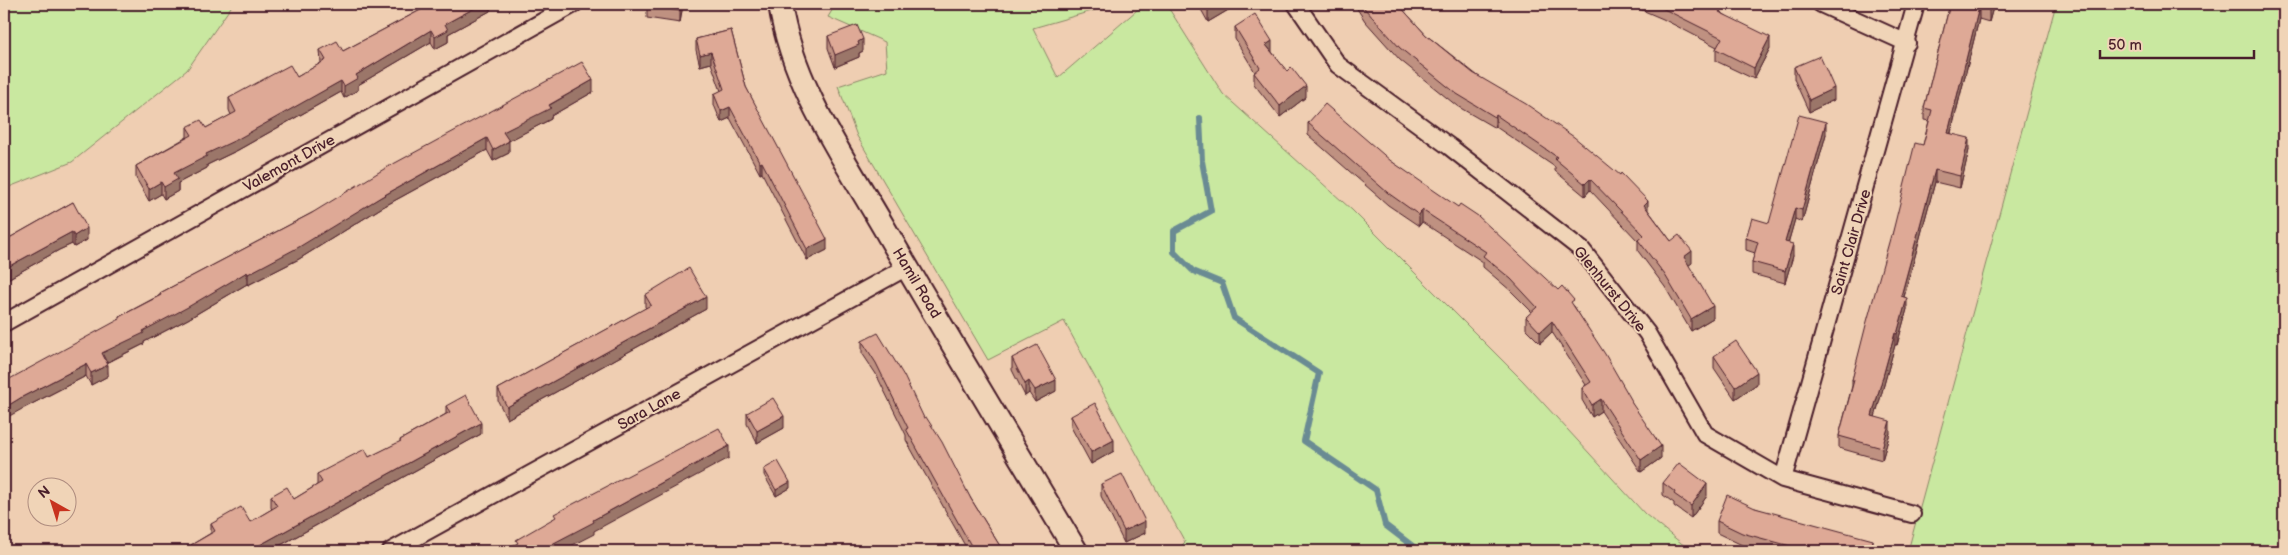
<svg xmlns="http://www.w3.org/2000/svg" width="2288" height="555" viewBox="0 0 2288 555" font-family="'Balsamiq Sans',sans-serif">
<style>
.green{fill:#c9e8a0;stroke:#8a8466}
.lines{fill:none;stroke-linecap:round;stroke-linejoin:round}
.stream{stroke:#6b8b93;stroke-width:6}
.street-casing{stroke:#4a1f2b;stroke-width:20}
.secondary-casing{stroke:#4a1f2b;stroke-width:26}
.street{stroke:#f0d4b7;stroke-width:16}
.secondary{stroke:#f0d4b7;stroke-width:22}
.wall{fill:#bf9181;stroke:#4a1f2b}
.shaded-wall{fill:#9b7669;stroke:#4a1f2b}
.building{fill:#dea996;stroke:#4a1f2b}
.labels{text-anchor:middle;stroke-width:4;stroke-linejoin:round;paint-order:stroke}
.street-label{font-size:15px;fill:#4a1f2b;stroke:#f0d4b7}
</style>
<rect width="100%" height="100%" fill="#efceb2"/>
<filter id="ink" filterUnits="userSpaceOnUse"><feTurbulence type="fractalNoise" baseFrequency=".02" numOctaves="2"/><feDisplacementMap in="SourceGraphic" scale="10" xChannelSelector="R" yChannelSelector="G"/><feConvolveMatrix kernelMatrix="1 2 1 2 8 2 1 2 1" color-interpolation-filters="sRGB"/></filter>
<g filter="url(#ink)">
<!-- green -->
<path class="green" d="M 4,4 L 233,4 L 187,70 L 72,162 L 4,189 Z
M 836,4 L 1116,4 L 1033,28 L 1058,78 L 1144,4 L 1166,4 L 1223,94 L 1352,210 L 1523,381 L 1645,514 L 1691,551 L 1176,551 L 1185,542 L 1064,321 L 988,360 L 857,136 L 838,86 L 887,70 L 885,42 L 828,17 Z
M 2056,4 L 2284,4 L 2284,551 L 1908,551 Z"/>
<g class="lines">
<!-- stream -->
<path class="stream" d="M 1200,118 L 1202,161 L 1211,211 L 1174,231 L 1174,252 L 1193,271 L 1222,283 L 1234,318 L 1319,373 L 1304,441 L 1376,490 L 1385,525 L 1419,551"/>
<defs>
<path id="street" d="M 1296,4 L 1338,65 L 1450,147 L 1582,250 L 1647,333 L 1705,434 L 1783,479 L 1912,514
M 1821,4 L 1907,43
M 4,323 L 574,4
M 1783,479 L 1916,4
M 391,551 L 907,267"/>
<path id="secondary" d="M 780,4 C 792,84 843,157 883,226 C 946,335 1012,443 1076,551"/>
</defs>
<!-- street casing -->
<use href="#street" class="street-casing"/>
<!-- secondary casing -->
<use href="#secondary" class="secondary-casing"/>
<!-- street -->
<use href="#street" class="street"/>
<!-- secondary -->
<use href="#secondary" class="secondary"/>
</g>
<!-- wall -->
<path class="wall" d="M 432,4 L 497,4 L 490,8 L 490,11 L 448,34 L 448,42 L 435,49 L 431,42 L 358,85 L 358,90 L 344,98 L 341,92 L 238,150 L 207,165 L 207,168 L 178,183 L 178,191 L 164,199 L 161,194 L 149,201 L 136,178 L 136,166 L 187,137 L 187,127 L 206,128 L 231,115 L 229,110 L 229,98 L 297,77 L 321,63 L 320,50 L 343,51 Z
M 683,4 L 680,23 L 647,18 L 647,6 Z
M 1198,4 L 1230,4 L 1230,9 L 1208,22 Z
M 1354,4 L 1398,4 L 1426,35 L 1648,210 L 1671,241 L 1692,263 L 1688,265 L 1713,318 L 1691,331 L 1665,287 L 1638,251 L 1638,241 L 1590,190 L 1585,196 L 1555,171 L 1555,167 L 1496,127 L 1495,128 L 1457,106 L 1400,60 L 1365,21 Z
M 1628,4 L 1712,4 L 1721,12 L 1770,48 L 1754,79 L 1716,61 L 1716,49 L 1717,47 L 1663,19 Z
M 1950,4 L 1994,4 L 1989,22 L 1979,19 L 1951,133 L 1969,150 L 1960,188 L 1935,182 L 1904,297 L 1907,309 L 1897,345 L 1895,345 L 1875,417 L 1890,433 L 1882,460 L 1839,448 L 1839,436 L 1852,386 L 1852,380 L 1892,235 L 1923,145 L 1929,121 L 1924,120 L 1924,108 Z
M 1235,27 L 1272,52 L 1306,97 L 1280,117 L 1254,84 L 1254,73 L 1255,72 L 1235,39 Z
M 731,30 L 746,87 L 827,250 L 807,260 L 762,173 L 760,174 L 730,118 L 721,122 L 714,105 L 714,94 L 721,91 L 711,63 L 700,66 L 696,50 L 696,39 Z
M 828,36 L 863,51 L 859,53 L 859,57 L 835,67 L 828,48 Z
M 1794,67 L 1834,100 L 1809,112 L 1794,79 Z
M 593,92 L 551,116 L 551,119 L 508,141 L 509,153 L 493,161 L 487,150 L 381,208 L 299,259 L 248,285 L 247,284 L 188,319 L 144,342 L 144,344 L 107,363 L 108,376 L 91,385 L 86,376 L 22,409 L 119,319 L 119,317 L 160,295 L 160,293 L 312,213 Z
M 1308,123 L 1391,161 L 1574,306 L 1632,404 L 1661,458 L 1641,472 L 1601,411 L 1592,417 L 1582,400 L 1582,388 L 1586,385 L 1552,332 L 1540,343 L 1526,329 L 1526,317 L 1532,312 L 1511,291 L 1483,267 L 1483,262 L 1422,222 L 1419,226 L 1388,205 L 1308,135 Z
M 1826,134 L 1802,222 L 1795,219 L 1788,243 L 1793,256 L 1785,283 L 1752,274 L 1752,262 L 1755,253 L 1746,250 L 1746,238 L 1769,223 Z
M 73,202 L 87,240 L 74,247 L 72,244 L 59,250 L 4,281 L 4,241 Z
M 645,295 L 706,309 L 507,419 L 498,401 L 498,389 L 646,308 L 645,307 Z
M 862,341 L 924,418 L 971,499 L 1003,551 L 968,551 L 906,440 L 906,435 L 876,374 L 862,353 Z
M 1714,356 L 1757,384 L 1735,399 L 1714,368 Z
M 1012,358 L 1056,391 L 1035,402 L 1029,393 L 1025,396 L 1012,370 Z
M 446,406 L 481,434 L 270,551 L 191,551 L 191,545 L 211,533 L 211,524 L 250,522 L 272,509 L 271,508 L 271,496 L 294,499 L 317,485 L 317,474 L 369,457 L 400,442 L 400,440 L 446,414 Z
M 747,413 L 784,428 L 757,443 L 747,424 Z
M 1071,416 L 1114,451 L 1091,464 L 1071,427 Z
M 764,469 L 790,488 L 776,496 L 764,475 Z
M 1663,483 L 1707,496 L 1691,518 L 1674,506 L 1674,503 L 1663,495 Z
M 1101,484 L 1145,533 L 1124,543 L 1101,496 Z
M 1755,508 L 1873,551 L 1766,551 L 1742,545 L 1717,533 L 1717,521 Z"/>
<!-- shaded-wall -->
<path class="shaded-wall" d="M 482,4 L 497,4 L 490,8 L 490,11 L 448,34 L 448,42 L 435,49 L 435,37 L 445,24 Z
M 681,4 L 683,4 L 680,23 L 680,11 Z
M 1219,4 L 1230,4 L 1230,9 L 1208,22 L 1208,10 Z
M 1990,4 L 1994,4 L 1989,22 L 1989,10 Z
M 1979,7 L 1979,19 L 1948,144 L 1948,133 Z
M 431,30 L 431,42 L 358,85 L 358,90 L 344,98 L 344,86 L 356,75 Z
M 1770,37 L 1770,48 L 1754,79 L 1754,68 Z
M 863,39 L 863,51 L 859,53 L 859,57 L 835,67 L 835,55 L 858,42 Z
M 1272,41 L 1272,52 L 1266,45 Z
M 711,52 L 711,63 L 700,66 L 700,55 Z
M 593,80 L 593,92 L 551,116 L 551,119 L 503,144 L 503,132 Z
M 341,81 L 341,92 L 238,150 L 207,165 L 207,168 L 178,183 L 178,191 L 164,199 L 164,187 L 174,173 L 206,154 Z
M 1306,86 L 1306,97 L 1280,117 L 1280,106 Z
M 1834,88 L 1834,100 L 1809,112 L 1809,100 Z
M 730,107 L 730,118 L 721,122 L 721,111 Z
M 1496,115 L 1496,127 L 1495,128 L 1495,117 Z
M 1826,122 L 1826,134 L 1802,222 L 1802,210 Z
M 487,138 L 487,150 L 381,208 L 299,259 L 248,285 L 248,274 L 381,197 Z
M 1969,138 L 1969,150 L 1960,188 L 1960,176 Z
M 509,141 L 509,153 L 493,161 L 493,150 Z
M 762,162 L 762,173 L 760,174 L 760,163 Z
M 1935,170 L 1935,182 L 1901,308 L 1901,296 Z
M 1590,179 L 1590,190 L 1585,196 L 1585,184 Z
M 161,182 L 161,194 L 149,201 L 149,189 Z
M 1648,201 L 1648,213 L 1644,205 Z
M 1795,208 L 1795,219 L 1785,254 L 1785,242 Z
M 1422,210 L 1422,222 L 1419,226 L 1419,215 Z
M 87,228 L 87,240 L 74,247 L 74,236 Z
M 72,232 L 72,244 L 59,250 L 4,281 L 4,269 L 59,239 Z
M 827,239 L 827,250 L 807,260 L 807,249 Z
M 1793,244 L 1793,256 L 1785,283 L 1785,271 Z
M 1692,251 L 1692,263 L 1684,269 L 1684,257 Z
M 247,272 L 247,284 L 188,319 L 144,342 L 144,344 L 102,365 L 102,353 Z
M 706,297 L 706,309 L 507,419 L 507,407 Z
M 1907,298 L 1907,309 L 1897,345 L 1897,334 Z
M 1713,306 L 1713,318 L 1691,331 L 1691,319 Z
M 1552,321 L 1552,332 L 1540,343 L 1540,332 Z
M 1895,333 L 1895,345 L 1872,428 L 1872,416 Z
M 86,364 L 86,376 L 22,409 L 4,419 L 4,408 L 22,397 Z
M 108,365 L 108,376 L 91,385 L 91,373 Z
M 1757,372 L 1757,384 L 1735,399 L 1735,387 Z
M 1056,380 L 1056,391 L 1035,402 L 1035,390 Z
M 1029,381 L 1029,393 L 1025,396 L 1025,384 Z
M 1601,399 L 1601,411 L 1592,417 L 1592,405 Z
M 784,416 L 784,428 L 757,443 L 757,431 Z
M 1890,421 L 1890,433 L 1882,460 L 1882,448 Z
M 481,423 L 481,434 L 270,551 L 249,551 Z
M 1114,440 L 1114,451 L 1091,464 L 1091,452 Z
M 729,446 L 729,458 L 594,531 L 594,534 L 561,551 L 547,551 L 552,544 L 593,520 Z
M 1661,446 L 1661,458 L 1641,472 L 1641,460 Z
M 790,482 L 790,488 L 776,496 L 776,490 Z
M 1707,484 L 1707,496 L 1691,518 L 1691,506 Z
M 1145,521 L 1145,533 L 1124,543 L 1124,531 Z
M 1873,540 L 1873,551 L 1870,551 Z"/>
<!-- building -->
<path class="building" d="M 432,4 L 482,4 L 445,24 L 448,30 L 435,37 L 431,30 L 356,75 L 358,78 L 344,86 L 341,81 L 238,139 L 206,154 L 207,156 L 174,173 L 178,179 L 164,187 L 161,182 L 149,189 L 136,166 L 192,135 L 187,127 L 201,120 L 206,128 L 236,112 L 229,98 L 290,65 L 297,77 L 326,60 L 320,50 L 337,41 L 343,51 Z
M 647,4 L 681,4 L 680,11 L 647,6 Z
M 1204,4 L 1219,4 L 1208,10 Z
M 1362,4 L 1398,4 L 1426,35 L 1473,73 L 1526,104 L 1574,137 L 1620,175 L 1621,173 L 1648,201 L 1644,205 L 1671,241 L 1679,235 L 1692,251 L 1684,257 L 1713,306 L 1691,319 L 1665,275 L 1638,240 L 1644,235 L 1590,179 L 1585,184 L 1555,159 L 1557,157 L 1496,115 L 1495,117 L 1457,94 L 1400,48 L 1365,9 Z
M 1654,4 L 1712,4 L 1721,9 L 1719,12 L 1770,37 L 1754,68 L 1716,49 L 1722,38 Z
M 1950,4 L 1990,4 L 1989,10 L 1979,7 L 1948,133 L 1969,138 L 1960,176 L 1935,170 L 1901,296 L 1907,298 L 1897,334 L 1895,333 L 1872,416 L 1890,421 L 1882,448 L 1839,436 L 1854,380 L 1852,380 L 1866,325 L 1891,235 L 1892,235 L 1915,143 L 1923,145 L 1932,110 L 1924,108 Z
M 1255,14 L 1272,41 L 1266,45 L 1287,71 L 1291,67 L 1306,86 L 1280,106 L 1254,73 L 1260,68 L 1235,27 Z
M 857,25 L 863,39 L 858,42 L 859,45 L 835,55 L 828,36 Z
M 731,30 L 746,87 L 827,239 L 807,249 L 762,162 L 760,163 L 730,107 L 721,111 L 714,94 L 724,89 L 711,52 L 700,55 L 696,39 Z
M 1820,56 L 1834,88 L 1809,100 L 1794,67 Z
M 582,62 L 593,80 L 549,105 L 551,108 L 503,132 L 509,141 L 493,150 L 487,138 L 381,197 L 299,247 L 248,274 L 247,272 L 188,307 L 143,331 L 144,333 L 102,353 L 108,365 L 91,373 L 86,364 L 22,397 L 4,408 L 4,382 L 120,319 L 119,317 L 161,295 L 160,293 L 312,213 L 384,169 Z
M 1325,104 L 1391,161 L 1458,207 L 1460,204 L 1478,216 L 1558,290 L 1562,286 L 1574,300 L 1571,302 L 1605,354 L 1632,401 L 1631,402 L 1661,446 L 1641,460 L 1601,399 L 1592,405 L 1582,388 L 1591,382 L 1552,321 L 1540,332 L 1526,317 L 1537,307 L 1511,279 L 1483,256 L 1486,252 L 1422,210 L 1419,215 L 1388,193 L 1308,123 Z
M 1799,115 L 1826,122 L 1802,210 L 1795,208 L 1785,242 L 1793,244 L 1785,271 L 1752,262 L 1758,242 L 1746,238 L 1752,218 L 1769,223 Z
M 73,202 L 87,228 L 74,236 L 72,232 L 59,239 L 4,269 L 4,241 Z
M 689,268 L 706,297 L 507,407 L 498,389 L 651,305 L 645,295 Z
M 878,333 L 904,376 L 924,418 L 926,417 L 942,442 L 971,499 L 1003,551 L 974,551 L 906,429 L 908,428 L 876,363 L 862,341 Z
M 1736,341 L 1757,372 L 1735,387 L 1714,356 Z
M 1037,345 L 1056,380 L 1035,390 L 1029,381 L 1025,384 L 1012,358 Z
M 466,395 L 481,423 L 249,551 L 195,551 L 191,545 L 215,531 L 211,524 L 241,507 L 250,522 L 277,506 L 271,496 L 287,487 L 294,499 L 322,482 L 317,474 L 365,449 L 369,457 L 401,441 L 400,440 L 450,412 L 446,406 Z
M 773,398 L 784,416 L 757,431 L 747,413 Z
M 1095,403 L 1114,440 L 1091,452 L 1071,416 Z
M 719,428 L 729,446 L 593,520 L 594,522 L 552,544 L 554,547 L 547,551 L 501,551 L 518,543 L 516,540 L 556,517 L 554,514 Z
M 778,461 L 790,482 L 776,490 L 764,469 Z
M 1679,463 L 1707,484 L 1691,506 L 1674,494 L 1675,492 L 1663,483 Z
M 1122,474 L 1145,521 L 1124,531 L 1101,484 Z
M 1727,495 L 1755,508 L 1873,540 L 1870,551 L 1793,551 L 1794,547 L 1742,533 L 1717,521 Z"/>
</g>
<g class="labels">
<!-- street labels -->
<g class="street-label">
<text transform="translate(289 163) rotate(-29)" y="5">Valemont Drive</text>
<text transform="translate(1851 242) rotate(-74)" y="5">Saint Clair Drive</text>
<text transform="translate(917 283) rotate(59)" y="5">Hamil Road</text>
<text transform="translate(1610 289) rotate(51)" y="5">Glenhurst Drive</text>
<text transform="translate(649 409) rotate(-29)" y="5">Sara Lane</text>
</g>
</g>
<!-- margin -->
<rect width="2288" height="555" fill="none" stroke="#f0d4b7" stroke-width="20"/>
<rect x="10" y="10" width="2268" height="535" fill="none" stroke="#4a1f2b" stroke-width="2" filter="url(#ink)"/>
<!-- north arrow -->
<g transform="translate(52 502) rotate(321)"><circle r="24" fill="#f0d4b7" stroke="#ae8c7f"/>
<path d="M0-4L9 19L0 12L-9 19Z" fill="#c8321e"/>
<text y="-8" font-size="14" font-weight="bold" text-anchor="middle" fill="#4a1f2b">N</text>
</g>
<!-- scale -->
<path d="M2100 50v8h154v-8" fill="none" stroke="#4a1f2b" stroke-width="2.5"/>
<text x="2108" y="50" font-size="15" fill="#4a1f2b" stroke="#f0d4b7" stroke-width="4" paint-order="stroke">50 m</text>
</svg>
